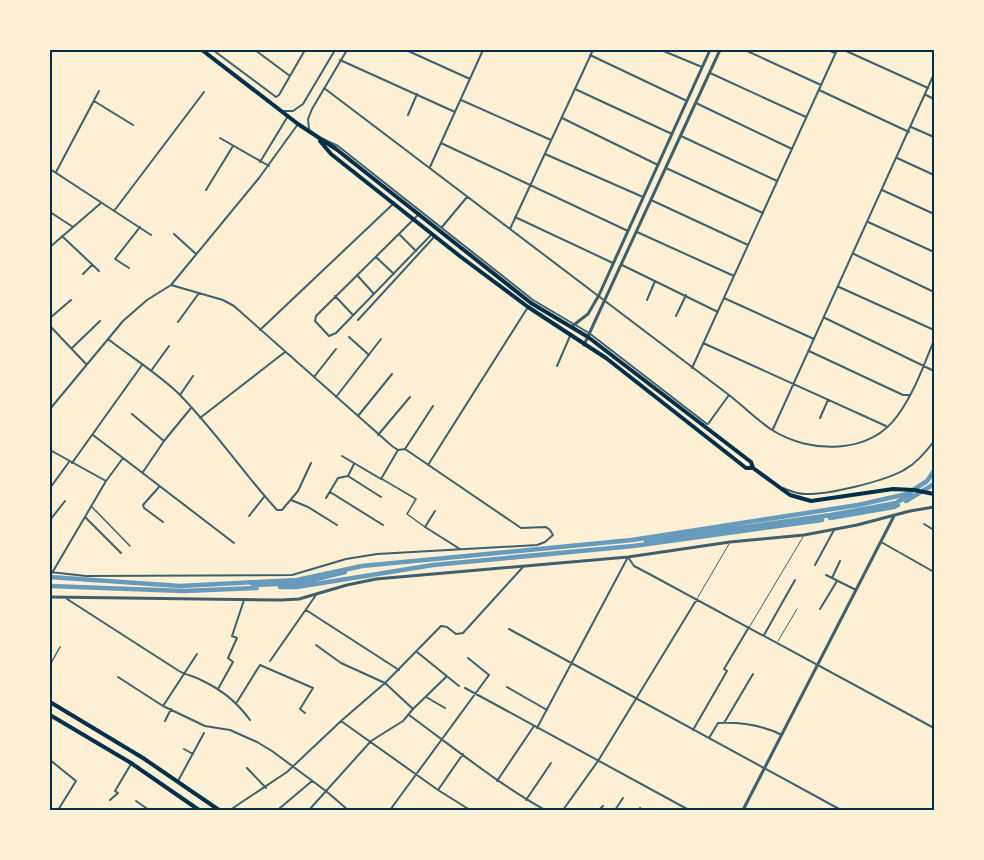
<svg xmlns="http://www.w3.org/2000/svg" width="984" height="860" viewBox="0 0 984 860" font-family="Commissioner,sans-serif">
<style>
.lines{fill:none;stroke-linecap:round;stroke-linejoin:round}
.canal{stroke:#669bbc;stroke-width:4.5}
.service{stroke:#3f606c;stroke-width:1}
.pedestrian{stroke:#3f606c;stroke-width:1.5}
.minor{stroke:#3f606c;stroke-width:2}
.tertiary{stroke:#3f606c;stroke-width:3}
.primary{stroke:#003049;stroke-width:4}
.neatline{fill:none;stroke:#003049;stroke-width:2}
</style>
<rect width="100%" height="100%" fill="#fdf0d5"/>
<g class="lines">
<!-- canal -->
<path class="canal" d="M 906,501 L 934,484
M 830,518 L 894,507 L 898,505
M 646,541 L 831,515 L 896,503 L 911,494
M 50,577 L 180,586 L 297,580 L 362,566 L 632,540 L 858,505 L 907,494 L 927,481 L 934,471
M 253,585 L 300,583 L 345,572
M 50,586 L 184,591 L 257,588
M 280,587 L 297,587 L 433,565 L 633,546 L 822,520"/>
<!-- service -->
<path class="service" d="M 698,597 L 729,544
M 750,626 L 803,537
M 778,641 L 797,609"/>
<!-- pedestrian -->
<path class="pedestrian" d="M 382,479 L 416,499 L 407,514 L 425,527
M 92,507 L 130,546
M 50,665 L 60,647"/>
<!-- minor -->
<path class="minor" d="M 213,50 L 276,97 L 279,95 L 305,50
M 255,50 L 290,76
M 406,50 L 470,79
M 661,50 L 702,67
M 745,50 L 821,85
M 828,50 L 835,53
M 844,50 L 928,88
M 590,55 L 687,101
M 340,60 L 455,112
M 710,73 L 806,117
M 324,88 L 729,395 C 743,406 757,420 772,430 C 810,454 870,455 898,415 C 914,393 924,365 934,340
M 575,89 L 672,134
M 819,90 L 909,132
M 926,95 L 934,99
M 461,100 L 551,140
M 94,101 L 133,125
M 696,103 L 792,149
M 284,111 L 293,111 L 303,104 L 335,50
M 408,115 L 417,94
M 562,118 L 658,165
M 911,127 L 934,137
M 309,129 L 308,119 L 312,109 L 347,50
M 681,136 L 777,181
M 220,138 L 269,166
M 323,139 L 338,146 L 533,300 L 589,333 L 707,424
M 441,143 L 628,231
M 545,154 L 643,197
M 897,158 L 934,175
M 260,162 L 288,116
M 430,167 L 483,50
M 666,168 L 763,213
M 50,169 L 151,235
M 56,172 L 99,91
M 206,190 L 233,146
M 882,190 L 934,214
M 651,200 L 748,245
M 114,211 L 204,92
M 50,212 L 73,227
M 419,214 L 316,316 L 315,321 L 329,336 L 336,333 L 431,235
M 515,217 L 613,263
M 868,222 L 934,252
M 442,227 L 467,197
M 510,229 L 593,50
M 637,232 L 734,276
M 174,234 L 196,254
M 399,234 L 416,251
M 62,236 L 99,271
M 50,247 L 101,203
M 854,254 L 934,292
M 376,257 L 394,274
M 622,265 L 718,312
M 129,268 L 115,259 L 140,227
M 83,274 L 92,265
M 357,275 L 374,294
M 839,287 L 934,330
M 335,296 L 353,315
M 724,298 L 814,339
M 647,300 L 655,281
M 676,316 L 686,295
M 50,318 L 71,300
M 825,318 L 934,371
M 358,320 L 435,236
M 178,322 L 199,293
M 50,326 L 86,364
M 260,330 L 393,204
M 349,337 L 369,355
M 108,339 C 131,357 157,373 178,393 C 214,429 243,473 277,510 L 282,510 L 298,491 L 311,463
M 703,343 L 886,426
M 72,348 L 100,321
M 809,351 L 903,395 L 909,395
M 557,366 L 570,336
M 692,368 L 837,50
M 151,371 L 169,346
M 314,377 L 336,349
M 180,395 L 193,376
M 336,397 L 381,339
M 50,409 L 123,321 L 147,300 L 171,285 L 259,178 L 298,124
M 132,414 L 164,441
M 358,416 L 392,374
M 200,418 L 285,352
M 820,418 L 828,400
M 708,424 L 729,395
M 773,429 L 934,74
M 93,435 L 234,543
M 378,435 L 410,397
M 405,449 L 433,406
M 50,450 L 106,481
M 342,456 L 381,479 L 398,450
M 72,463 L 142,365
M 428,465 L 528,307
M 143,472 L 164,441 L 191,408
M 348,476 L 381,497
M 159,487 L 143,505 L 144,508 L 163,522
M 50,488 L 69,462
M 783,488 C 790,491 797,494 805,494 C 828,495 885,481 904,470 C 917,463 926,452 934,441
M 330,492 L 383,525
M 326,498 L 338,478 L 348,476 L 354,464
M 291,500 L 308,507 L 337,525
M 435,511 L 425,527 L 460,549
M 249,516 L 264,497
M 85,517 L 121,553
M 50,520 L 65,501
M 924,524 L 934,530
M 881,542 L 934,572
M 815,565 L 834,530
M 50,572 L 86,576 L 292,575 L 346,559 L 377,554 L 537,545 L 545,542 L 553,535 L 550,530 L 546,527 L 521,528 L 405,449 L 398,450 L 392,446 L 234,306 L 223,300 L 171,285
M 52,573 L 106,481 L 123,458
M 826,575 L 856,590
M 832,578 L 840,561
M 67,599 L 179,671 C 186,675 194,676 201,680 C 222,690 236,701 250,720
M 820,609 L 837,581
M 306,610 L 399,670
M 509,629 L 841,810
M 764,635 L 795,580
M 316,645 L 341,663 L 385,683 L 413,709
M 417,652 L 459,686
M 270,661 L 316,595
M 118,677 L 163,706 L 205,726 L 230,730 L 257,742 L 272,751 L 326,791 L 348,810
M 507,687 L 547,710
M 465,688 L 689,810
M 218,689 L 233,662 L 228,658 L 237,638 L 232,636 L 244,600
M 426,697 L 445,708
M 237,702 L 260,665 L 313,688 L 300,709 L 305,713
M 163,706 L 197,654
M 409,715 C 454,748 497,783 545,810
M 165,721 L 171,709
M 341,721 L 438,790 L 470,810
M 724,723 L 753,674
M 537,728 L 628,557 L 634,566 L 653,576 L 934,728
M 693,730 L 727,671 L 724,669 L 749,627
M 709,738 L 718,723 C 740,722 762,725 782,735
M 184,749 L 193,754
M 50,760 L 76,781 L 58,810
M 247,768 L 266,788
M 178,781 L 204,733
M 497,781 L 534,726
M 438,790 L 463,754
M 110,800 L 118,793 L 115,791 L 131,764
M 526,800 L 551,763
M 136,801 L 149,810
M 280,808 L 312,781
M 230,810 L 287,772 L 341,721 L 385,683 L 441,626 L 447,627 L 456,634 L 463,633 L 523,567
M 309,810 L 371,741 L 403,721 L 413,709 L 446,677
M 390,810 L 489,675 L 468,658
M 563,810 L 598,761 L 697,599
M 599,810 L 603,806
M 615,810 L 623,798
M 639,810 L 640,808"/>
<!-- tertiary -->
<path class="tertiary" d="M 571,327 L 588,314 L 599,295 L 710,50
M 584,345 L 720,50
M 50,597 L 281,600 L 299,599 L 347,585 L 376,579 L 628,557 L 730,542 L 804,535 L 857,525 L 910,511 L 934,507
M 743,810 L 894,516"/>
<!-- primary -->
<path class="primary" d="M 202,50 L 298,124 L 336,149 L 531,303 L 588,337 L 751,462 L 753,468 L 790,495 L 811,501 L 893,489 L 914,490 L 934,494
M 320,141 L 331,154 L 461,257 L 528,307 L 606,358 L 746,468 L 753,468
M 50,702 L 143,758 L 219,810
M 50,715 L 131,763 L 199,810"/>
</g>
<!-- border -->
<rect width="984" height="860" fill="none" stroke="#fdf0d5" stroke-width="102"/>
<rect x="51" y="51" width="882" height="758" class="neatline"/>
</svg>
